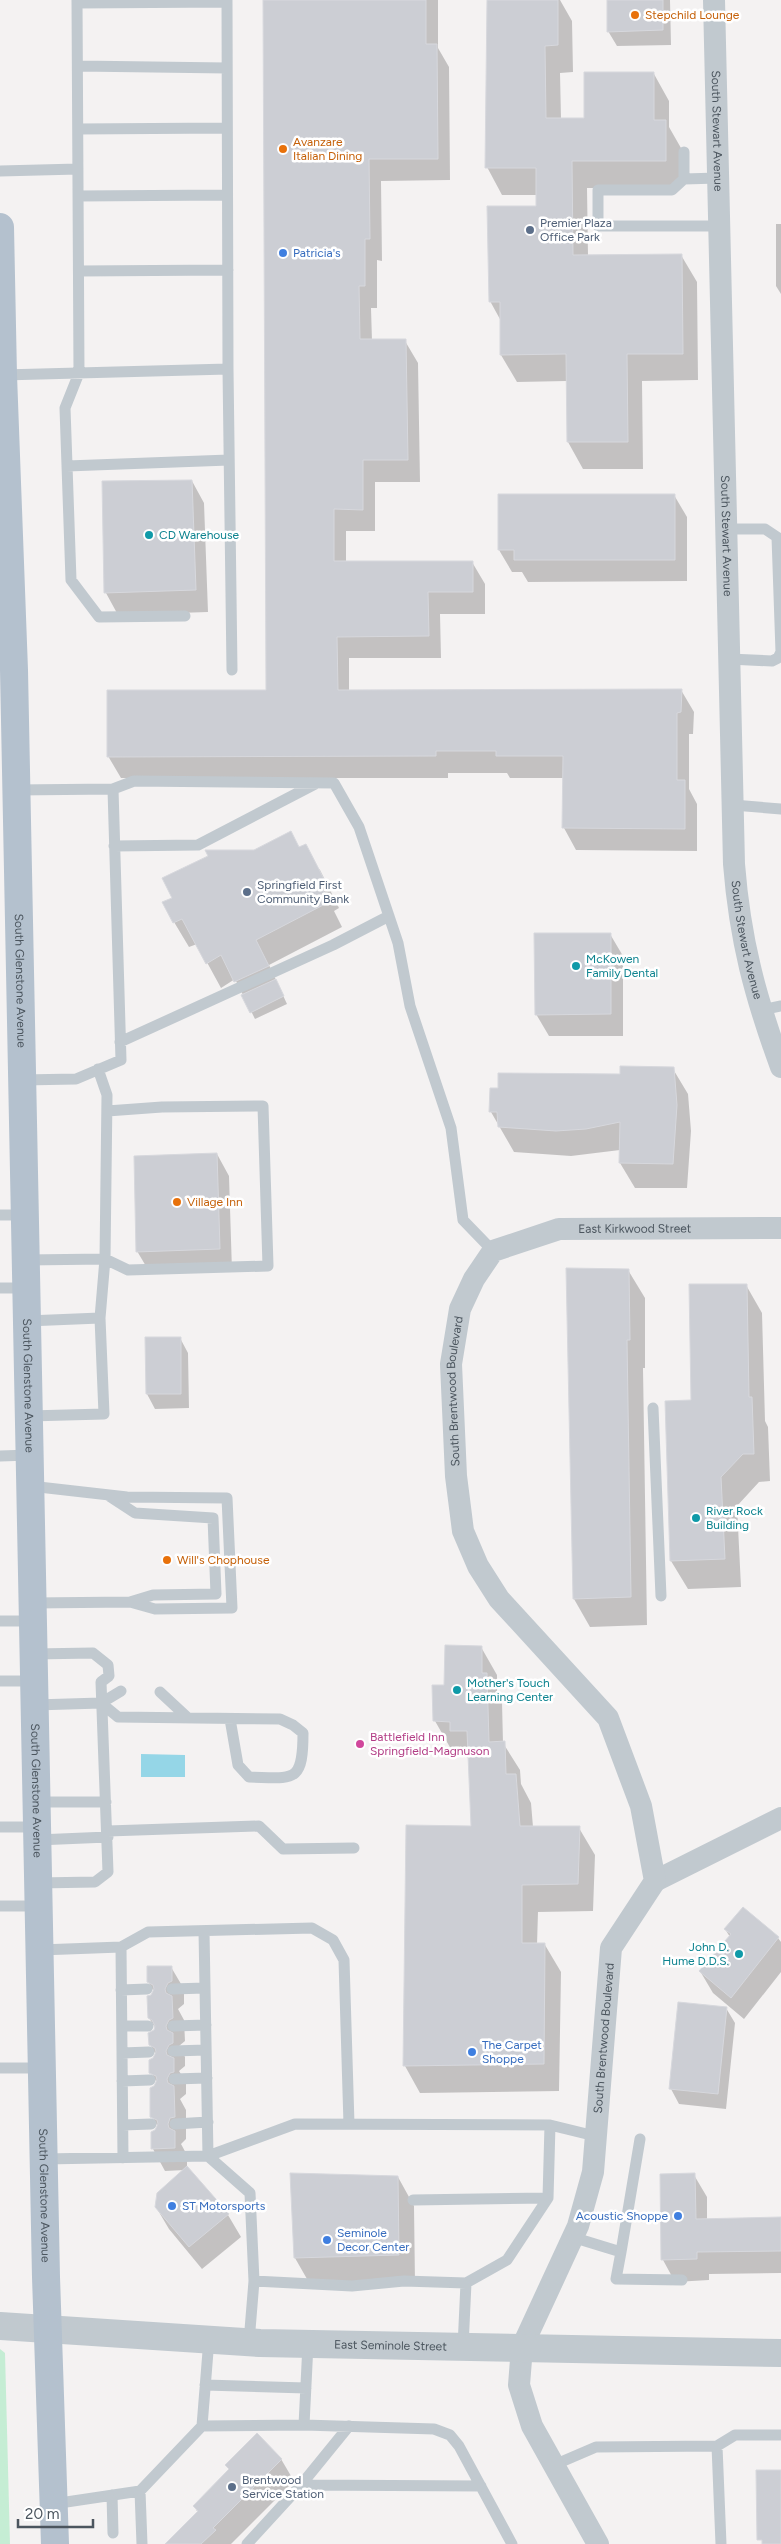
<svg xmlns="http://www.w3.org/2000/svg" width="781" height="2544" viewBox="0 0 781 2544" font-family="Figtree,sans-serif">
<style>
.green{fill:#c5edd4}
.water{fill:#95d6e7}
.shadow{fill:#0003}
.building{fill:#ccced4;stroke:#d7d8dd}
.lines{fill:none;stroke-linecap:round;stroke-linejoin:round}
.service{stroke:#c1c9cf;stroke-width:11}
.minor{stroke:#c1c9cf;stroke-width:22}
.tertiary{stroke:#c1c9cf;stroke-width:28}
.primary{stroke:#b4c1ce;stroke-width:28}
.food-dot{fill:#e8710a;stroke:#fff;stroke-width:2}
.service-dot{fill:#5c6f8a;stroke:#fff;stroke-width:2}
.shop-dot{fill:#3f7fe0;stroke:#fff;stroke-width:2}
.culture-dot{fill:#0f9aa8;stroke:#fff;stroke-width:2}
.hotel-dot{fill:#d1479c;stroke:#fff;stroke-width:2}
.labels{text-anchor:middle;stroke-width:5;stroke-linejoin:round;paint-order:stroke}
.food-label{font-size:12px;fill:#c56008;stroke:#fff;text-anchor:start}
.street-label{font-size:12px;fill:#4b555e;stroke:#fff}
.service-label{font-size:12px;fill:#4e5e75;stroke:#fff;text-anchor:start}
.shop-label{font-size:12px;fill:#366cbe;stroke:#fff;text-anchor:start}
.culture-label{font-size:12px;fill:#0d838f;stroke:#fff;text-anchor:start}
.hotel-label{font-size:12px;fill:#b23c85;stroke:#fff;text-anchor:start}
</style>
<rect width="100%" height="100%" fill="#f4f2f2"/>
<!-- green -->
<path class="green" d="M 0,2349 L 5,2353 L 10,2544 L 0,2544 Z"/>
<!-- water -->
<path class="water" d="M 141,1754 L 185,1755 L 185,1777 L 141,1777 Z"/>
<!-- shadow -->
<path class="shadow" d="M 264,0 L 438,0 L 438,48 L 449,67 L 450,180 L 381,181 L 382,261 L 377,260 L 377,308 L 371,308 L 372,341 L 405,341 L 418,363 L 420,482 L 375,482 L 375,531 L 346,531 L 346,562 L 472,562 L 485,584 L 485,614 L 440,614 L 441,658 L 349,658 L 349,691 L 681,690 L 694,712 L 693,734 L 689,734 L 689,789 L 697,804 L 697,851 L 576,850 L 564,828 L 564,778 L 510,778 L 507,773 L 448,773 L 448,778 L 121,778 L 108,756 L 267,691 Z
M 488,0 L 560,0 L 572,21 L 573,72 L 560,73 L 561,119 L 585,119 L 654,74 L 669,101 L 669,127 L 681,148 L 681,188 L 587,188 L 588,256 L 681,255 L 697,282 L 698,380 L 642,381 L 643,469 L 583,469 L 568,442 L 567,381 L 517,382 L 501,355 L 501,321 L 490,301 L 538,207 L 537,195 L 502,195 L 487,167 Z
M 608,0 L 670,0 L 671,45 L 617,46 L 608,31 Z
M 776,224 L 781,224 L 781,294 L 776,286 Z
M 192,481 L 204,503 L 208,612 L 118,615 L 106,593 L 103,482 Z
M 499,495 L 674,495 L 687,517 L 687,581 L 528,582 L 522,572 L 512,572 L 499,550 Z
M 300,848 L 320,870 L 339,908 L 334,911 L 342,927 L 269,965 L 287,1004 L 255,1019 L 235,979 L 221,988 L 197,944 L 189,947 L 174,922 L 254,851 Z
M 610,934 L 623,956 L 623,1036 L 549,1036 L 536,1014 Z
M 673,1069 L 688,1094 L 691,1131 L 687,1188 L 635,1188 L 620,1163 L 620,1150 L 571,1156 L 514,1152 L 491,1112 L 622,1075 Z
M 217,1154 L 229,1176 L 232,1271 L 150,1273 L 137,1251 Z
M 628,1270 L 645,1298 L 645,1368 L 643,1368 L 647,1625 L 590,1627 L 574,1599 Z
M 746,1285 L 762,1313 L 765,1421 L 768,1427 L 770,1481 L 759,1482 L 737,1506 L 741,1587 L 688,1589 L 671,1561 L 666,1402 L 692,1401 Z
M 180,1338 L 188,1353 L 189,1408 L 155,1409 L 147,1394 Z
M 481,1647 L 497,1675 L 497,1692 L 502,1702 L 503,1743 L 520,1770 L 521,1784 L 531,1803 L 533,1827 L 579,1828 L 595,1855 L 593,1911 L 538,1912 L 537,1945 L 545,1945 L 561,1972 L 559,2091 L 420,2093 L 405,2066 L 473,1827 L 470,1758 L 467,1758 L 462,1749 L 451,1749 L 435,1721 L 445,1686 Z
M 725,1929 L 778,1938 L 781,1942 L 781,1972 L 744,2019 L 713,1993 L 700,1971 L 730,1937 Z
M 171,1967 L 184,1989 L 184,2004 L 178,2009 L 184,2020 L 185,2041 L 179,2046 L 185,2057 L 185,2066 L 179,2071 L 186,2082 L 186,2094 L 180,2099 L 186,2110 L 186,2139 L 181,2144 L 187,2155 L 187,2168 L 228,2215 L 241,2237 L 202,2269 L 169,2229 L 156,2207 L 185,2170 L 165,2171 L 153,2149 L 158,2127 L 152,2116 L 157,2083 L 151,2072 L 156,2055 L 150,2044 L 156,2029 L 149,2018 L 154,1992 L 148,1981 Z
M 726,2008 L 735,2023 L 726,2109 L 679,2104 L 671,2089 Z
M 694,2175 L 707,2197 L 707,2220 L 781,2218 L 781,2273 L 709,2274 L 709,2280 L 675,2282 L 663,2260 Z
M 398,2177 L 414,2206 L 415,2283 L 311,2286 L 295,2258 Z
M 281,2459 L 294,2481 L 231,2544 L 175,2544 L 198,2513 L 194,2506 Z"/>
<!-- building -->
<path class="building" d="M 263,0 L 426,0 L 426,44 L 437,44 L 438,159 L 369,159 L 370,239 L 365,239 L 365,286 L 359,286 L 360,339 L 406,339 L 408,460 L 363,460 L 363,510 L 334,509 L 334,561 L 473,561 L 473,592 L 428,592 L 429,636 L 337,637 L 338,690 L 682,689 L 681,712 L 677,713 L 677,780 L 685,780 L 685,829 L 562,828 L 563,756 L 496,756 L 496,751 L 436,751 L 436,756 L 107,757 L 107,690 L 266,690 Z
M 487,0 L 558,0 L 558,45 L 545,46 L 546,118 L 584,118 L 584,72 L 654,72 L 654,120 L 666,120 L 666,161 L 572,161 L 573,255 L 682,254 L 683,354 L 627,354 L 628,442 L 567,442 L 566,354 L 500,355 L 500,302 L 489,302 L 487,206 L 536,206 L 536,168 L 485,168 Z
M 607,0 L 663,0 L 663,30 L 607,32 Z
M 192,480 L 196,590 L 104,593 L 102,481 Z
M 498,494 L 675,494 L 675,560 L 514,560 L 514,550 L 498,550 Z
M 291,831 L 299,847 L 306,844 L 326,883 L 321,886 L 329,902 L 256,940 L 269,966 L 234,982 L 221,955 L 206,964 L 182,919 L 173,923 L 162,902 L 172,898 L 162,878 L 208,856 L 205,850 L 254,850 Z
M 534,933 L 611,933 L 611,1014 L 535,1015 Z
M 276,979 L 284,996 L 250,1013 L 241,995 Z
M 620,1066 L 674,1067 L 677,1105 L 673,1164 L 619,1163 L 620,1122 L 586,1129 L 556,1131 L 498,1127 L 497,1112 L 489,1112 L 490,1088 L 498,1088 L 498,1073 L 620,1074 Z
M 217,1153 L 220,1249 L 136,1252 L 134,1156 Z
M 566,1268 L 629,1269 L 630,1340 L 627,1340 L 631,1597 L 573,1599 Z
M 689,1284 L 747,1284 L 749,1397 L 752,1397 L 754,1454 L 743,1454 L 721,1477 L 725,1559 L 670,1561 L 665,1401 L 691,1400 Z
M 145,1337 L 181,1337 L 181,1394 L 146,1394 Z
M 445,1645 L 482,1646 L 482,1673 L 487,1673 L 489,1742 L 505,1741 L 506,1774 L 516,1774 L 520,1826 L 580,1826 L 578,1884 L 522,1885 L 522,1943 L 545,1943 L 544,2064 L 403,2066 L 406,1825 L 471,1826 L 467,1731 L 450,1731 L 450,1722 L 433,1721 L 432,1685 L 444,1685 Z
M 743,1907 L 779,1937 L 731,1998 L 699,1971 L 731,1934 L 724,1929 Z
M 147,1966 L 172,1966 L 172,1981 L 168,1983 L 165,1989 L 166,1993 L 172,1996 L 173,2018 L 169,2020 L 166,2026 L 167,2030 L 173,2033 L 173,2043 L 169,2045 L 166,2051 L 167,2055 L 174,2058 L 174,2072 L 170,2073 L 167,2079 L 168,2083 L 174,2086 L 175,2117 L 170,2118 L 168,2124 L 169,2128 L 175,2131 L 175,2148 L 151,2149 L 151,2132 L 155,2130 L 158,2124 L 157,2120 L 150,2117 L 150,2088 L 154,2086 L 157,2080 L 156,2076 L 149,2073 L 149,2060 L 153,2058 L 156,2052 L 155,2048 L 149,2045 L 148,2033 L 154,2030 L 155,2026 L 152,2020 L 148,2018 L 147,1996 L 151,1995 L 154,1989 L 153,1985 L 147,1982 Z
M 678,2002 L 727,2007 L 718,2094 L 669,2089 Z
M 187,2166 L 229,2214 L 189,2247 L 155,2207 L 157,2193 Z
M 290,2173 L 398,2176 L 399,2255 L 294,2258 Z
M 695,2173 L 696,2219 L 781,2217 L 781,2251 L 697,2252 L 697,2259 L 661,2260 L 660,2174 Z
M 257,2433 L 282,2459 L 213,2528 L 216,2530 L 201,2544 L 165,2544 L 198,2511 L 193,2506 L 229,2469 L 225,2465 Z
M 756,2470 L 781,2470 L 781,2544 L 762,2544 L 762,2540 L 757,2540 Z"/>
<g class="lines">
<!-- service -->
<path class="service" d="M 77,0 L 79,373 L 65,408 L 71,580 L 99,617 L 185,616
M 77,3 L 227,2
M 78,66 L 227,68
M 78,129 L 227,128
M 0,171 L 78,169
M 718,178 L 684,179 L 672,190 L 598,190 L 598,226 L 720,226
M 684,179 L 684,152
M 78,196 L 227,195
M 79,271 L 228,270
M 228,369 L 232,670
M 3,375 L 228,369 L 227,0
M 67,466 L 229,460
M 726,529 L 765,529 L 777,537 L 781,652 L 778,658 L 772,661 L 729,659
M 113,789 L 134,781 L 334,783 L 359,827 L 398,943 L 410,1006 L 451,1128 L 463,1220 L 493,1251
M 16,790 L 113,789 L 121,1060 L 76,1079 L 22,1080
M 733,805 L 781,809
M 114,846 L 198,845 L 315,784
M 761,1010 L 781,1006
M 120,1042 L 333,945 L 389,916
M 0,1215 L 25,1215
M 26,1260 L 105,1259 L 107,1095 L 98,1069
M 0,1288 L 26,1288
M 100,1318 L 105,1259 L 128,1270 L 268,1266 L 263,1106 L 162,1107 L 107,1111
M 27,1321 L 100,1318 L 104,1414 L 29,1416
M 653,1408 L 661,1596
M 0,1456 L 30,1455
M 30,1486 L 127,1497 L 227,1498 L 232,1608 L 155,1609 L 130,1602 L 33,1603
M 109,1496 L 135,1513 L 213,1518 L 216,1594 L 153,1595 L 130,1602
M 0,1621 L 33,1621
M 34,1654 L 93,1653 L 108,1665 L 109,1676 L 101,1682 L 108,1872 L 95,1882 L 38,1883
M 0,1681 L 34,1681
M 160,1692 L 188,1718
M 101,1703 L 121,1691
M 35,1705 L 101,1703 L 118,1717 L 280,1719 L 293,1725 L 303,1733 C 303,1784 294,1778 249,1777 L 238,1765 L 230,1719
M 37,1802 L 106,1802
M 0,1827 L 37,1827
M 108,1831 L 259,1826 L 283,1849 L 354,1848
M 37,1840 L 108,1837
M 0,1906 L 38,1906
M 204,1931 L 208,2156 L 295,2124 L 550,2125 L 595,2136
M 121,1947 L 148,1932 L 312,1928 L 333,1940 L 344,1960 L 349,2124
M 40,1950 L 121,1947 L 123,2158
M 172,1989 L 205,1988
M 121,1990 L 147,1989
M 122,2026 L 148,2026
M 173,2026 L 206,2025
M 173,2051 L 206,2050
M 122,2053 L 149,2052
M 0,2068 L 42,2068
M 174,2079 L 207,2078
M 122,2081 L 150,2080
M 175,2124 L 208,2122
M 123,2125 L 151,2124
M 44,2159 L 208,2156 L 250,2193 L 254,2281 L 249,2342
M 413,2200 L 548,2198
M 572,2237 L 621,2252 L 640,2139
M 621,2252 L 616,2279 L 682,2280
M 254,2281 L 352,2286 L 404,2281 L 466,2283 L 507,2260 L 548,2198 L 550,2125
M 463,2347 L 466,2283
M 205,2385 L 306,2388
M 304,2425 L 434,2429 L 450,2435 L 459,2446 L 512,2544
M 202,2426 L 304,2425 L 308,2344
M 717,2446 L 721,2544
M 554,2465 L 596,2447 L 717,2446 L 735,2435 L 781,2435
M 301,2485 L 481,2486
M 140,2491 L 142,2544
M 112,2495 L 113,2533
M 53,2504 L 140,2491 L 202,2426 L 209,2339
M 247,2544 L 301,2485 L 349,2426"/>
<!-- minor -->
<g class="minor">
<path id="s1" d="M 714,0 L 734,864 C 740,940 755,996 781,1067"/>
<path d="M 655,1881 L 781,1818"/>
<path id="s2" d="M 598,2544 L 532,2426 L 519,2385 L 522,2347 L 578,2226 L 593,2172 L 611,1948 L 655,1881 L 641,1806 L 608,1718 L 499,1599 L 478,1566 L 463,1531 L 456,1476 L 451,1364 L 460,1309 L 474,1279 L 493,1251 L 559,1229 L 781,1228"/>
</g>
<!-- tertiary -->
<path class="tertiary" id="s3" d="M 0,2326 L 260,2343 L 781,2353"/>
<!-- primary -->
<path class="primary" id="s4" d="M 0,227 L 3,375 L 14,670 L 46,2277 L 55,2544"/>
</g>
<!-- markers -->
<g class="food-dot">
<circle cx="635" cy="15" r="5"/>
<circle cx="283" cy="149" r="5"/>
<circle cx="177" cy="1202" r="5"/>
<circle cx="167" cy="1560" r="5"/>
</g>
<g class="service-dot">
<circle cx="530" cy="230" r="5"/>
<circle cx="247" cy="892" r="5"/>
<circle cx="232" cy="2487" r="5"/>
</g>
<g class="shop-dot">
<circle cx="283" cy="253" r="5"/>
<circle cx="472" cy="2052" r="5"/>
<circle cx="172" cy="2206" r="5"/>
<circle cx="678" cy="2216" r="5"/>
<circle cx="327" cy="2240" r="5"/>
</g>
<g class="culture-dot">
<circle cx="149" cy="535" r="5"/>
<circle cx="576" cy="966" r="5"/>
<circle cx="696" cy="1518" r="5"/>
<circle cx="457" cy="1690" r="5"/>
<circle cx="739" cy="1954" r="5"/>
</g>
<circle class="hotel-dot" cx="360" cy="1744" r="5"/>
<g class="labels">
<!-- food labels -->
<g class="food-label">
<text x="645" y="19">Stepchild Lounge</text>
<text x="293" y="146">Avanzare<tspan x="293" dy="14">Italian Dining</tspan></text>
<text x="187" y="1206">Village Inn</text>
<text x="177" y="1564">Will's Chophouse</text>
</g>
<!-- street labels -->
<g class="street-label">
<text dy="4" stroke="none"><textPath href="#s1" startOffset="131">South Stewart Avenue</textPath></text>
<text dy="4" stroke="none"><textPath href="#s1" startOffset="536">South Stewart Avenue</textPath></text>
<text dy="4" stroke="none"><textPath href="#s1" startOffset="941">South Stewart Avenue</textPath></text>
<text dy="4" stroke="none"><textPath href="#s4" startOffset="754">South Glenstone Avenue</textPath></text>
<text dy="4" stroke="none"><textPath href="#s2" startOffset="1555">East Kirkwood Street</textPath></text>
<text dy="4" stroke="none"><textPath href="#s4" startOffset="1159">South Glenstone Avenue</textPath></text>
<text dy="4" stroke="none"><textPath href="#s2" startOffset="1260">South Brentwood Boulevard</textPath></text>
<text dy="4" stroke="none"><textPath href="#s4" startOffset="1564">South Glenstone Avenue</textPath></text>
<text dy="4" stroke="none"><textPath href="#s2" startOffset="540">South Brentwood Boulevard</textPath></text>
<text dy="4" stroke="none"><textPath href="#s4" startOffset="1969">South Glenstone Avenue</textPath></text>
<text dy="4" stroke="none"><textPath href="#s3" startOffset="391">East Seminole Street</textPath></text>
</g>
<!-- service labels -->
<g class="service-label">
<text x="540" y="227">Premier Plaza<tspan x="540" dy="14">Office Park</tspan></text>
<text x="257" y="889">Springfield First<tspan x="257" dy="14">Community Bank</tspan></text>
<text x="242" y="2484">Brentwood<tspan x="242" dy="14">Service Station</tspan></text>
</g>
<!-- shop labels -->
<g class="shop-label">
<text x="293" y="257">Patricia's</text>
<text x="482" y="2049">The Carpet<tspan x="482" dy="14">Shoppe</tspan></text>
<text x="182" y="2210">ST Motorsports</text>
<text x="668" y="2220" text-anchor="end">Acoustic Shoppe</text>
<text x="337" y="2237">Seminole<tspan x="337" dy="14">Decor Center</tspan></text>
</g>
<!-- culture labels -->
<g class="culture-label">
<text x="159" y="539">CD Warehouse</text>
<text x="586" y="963">McKowen<tspan x="586" dy="14">Family Dental</tspan></text>
<text x="706" y="1515">River Rock<tspan x="706" dy="14">Building</tspan></text>
<text x="467" y="1687">Mother's Touch<tspan x="467" dy="14">Learning Center</tspan></text>
<text x="729" y="1951" text-anchor="end">John D.<tspan x="729" dy="14">Hume D.D.S.</tspan></text>
</g>
<!-- hotel labels -->
<g class="hotel-label">
<text x="370" y="1741">Battlefield Inn<tspan x="370" dy="14">Springfield-Magnuson</tspan></text>
</g>
</g>
<!-- scale -->
<path d="M18 2519v8h75v-8" fill="none" stroke="#4b555e" stroke-width="2.5"/>
<text x="25" y="2519" font-size="15" fill="#4b555e" stroke="#ffffff" stroke-width="4" paint-order="stroke">20 m</text>
</svg>
